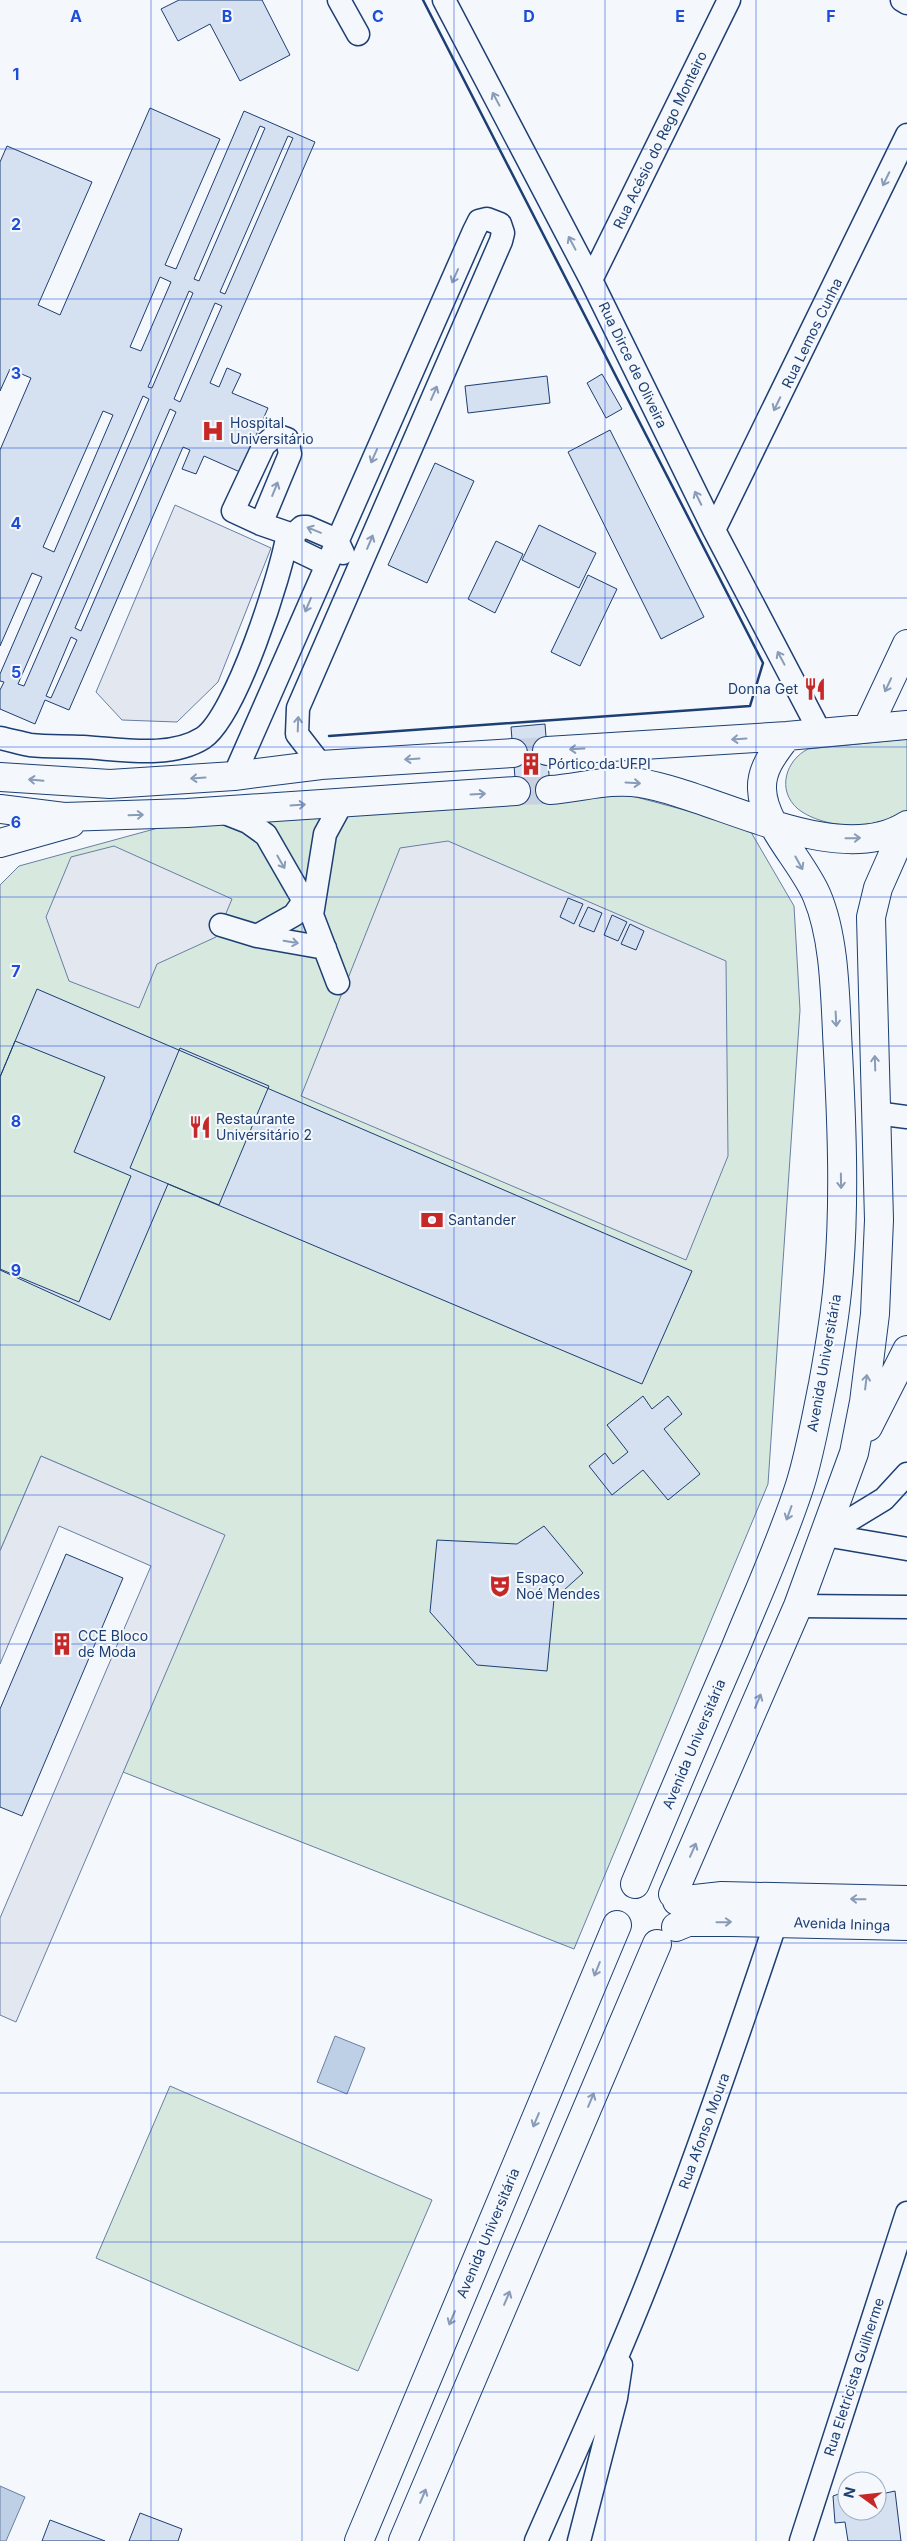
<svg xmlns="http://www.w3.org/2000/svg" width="907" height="2541" viewBox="0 0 907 2541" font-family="Inter,sans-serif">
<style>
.green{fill:#d7e8df;stroke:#687fa3}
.parking{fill:#e3e8f0;stroke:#687fa3}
.water{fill:#bed0e5;stroke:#687fa3}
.building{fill:#d5e0f0;stroke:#1d3f73;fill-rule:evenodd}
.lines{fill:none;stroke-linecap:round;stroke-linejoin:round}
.major-tunnel{stroke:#c9d2e0;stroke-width:28;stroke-dasharray:28 14;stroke-linecap:butt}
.minor-casing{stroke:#1d3f73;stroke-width:25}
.major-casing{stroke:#1d3f73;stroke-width:30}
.minor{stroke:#f4f7fb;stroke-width:22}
.major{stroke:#f4f7fb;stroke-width:28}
.wall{stroke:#1d3f73;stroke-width:2.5}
.oneway{stroke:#889bb7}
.grid{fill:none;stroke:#1d4ed8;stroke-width:1;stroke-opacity:0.55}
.labels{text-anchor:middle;stroke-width:4;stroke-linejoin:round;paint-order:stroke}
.street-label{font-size:14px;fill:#1d3f73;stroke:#f4f7fb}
.poi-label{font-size:14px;fill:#1d3f73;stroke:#f4f7fb;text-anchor:start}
.grid-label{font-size:16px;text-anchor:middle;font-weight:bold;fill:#1d4ed8;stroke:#f4f7fb;stroke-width:4;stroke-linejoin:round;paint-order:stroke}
</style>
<rect width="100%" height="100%" fill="#f4f7fb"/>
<!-- green -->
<path class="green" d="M 907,739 L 907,813 C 883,822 862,828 836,824 C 823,822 808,817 798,809 C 776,790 786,760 808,749 Z
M 621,793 L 748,827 L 794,906 L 800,1010 L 768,1484 L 574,1949 L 123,1772 L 224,1535 L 41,1456 L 0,1551 L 0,885 L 19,866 L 191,819 Z
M 170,2086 L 432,2200 L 358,2371 L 96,2258 Z"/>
<!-- parking -->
<path class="parking" d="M 175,505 L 271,548 L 218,682 L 177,722 L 122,720 L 96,692 Z
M 448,841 L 726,961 L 728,1156 L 686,1260 L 301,1096 L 400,848 Z
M 114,846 L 232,899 L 216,937 L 157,964 L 139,1008 L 69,981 L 46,917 L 71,857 Z
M 41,1456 L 225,1535 L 16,2022 L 0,2015 L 0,1918 L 151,1566 L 59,1526 L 0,1664 L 0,1551 Z"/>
<!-- water -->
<path class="water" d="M 335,2036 L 365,2048 L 347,2094 L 317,2082 Z
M 0,2486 L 25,2497 L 6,2541 L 0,2541 Z"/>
<!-- building -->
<path class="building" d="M 179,0 L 262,0 L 290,55 L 240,81 L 210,24 L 178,41 L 161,9 Z
M 150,108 L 220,139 L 165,265 L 176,269 L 244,111 L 315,142 L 210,383 L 219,387 L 227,368 L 241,374 L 232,393 L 268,408 L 240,472 L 204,456 L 196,474 L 182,469 L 190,450 L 183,447 L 69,710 L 45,700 L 35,724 L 0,709 L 0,690 L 4,682 L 0,681 L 0,674 L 42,577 L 32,573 L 0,646 L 0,450 L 31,378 L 10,369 L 0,391 L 0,162 L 7,146 L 92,182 L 38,305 L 60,315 ZM 260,126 L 265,128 L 199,281 L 194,279 ZM 288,136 L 293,138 L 225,294 L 220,292 ZM 160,277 L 171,282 L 141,351 L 130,347 ZM 189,291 L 193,293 L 152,388 L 148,387 ZM 215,303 L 222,306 L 180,402 L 174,399 ZM 143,396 L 149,399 L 24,686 L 18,684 ZM 170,409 L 176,412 L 81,631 L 75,628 ZM 103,411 L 113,415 L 54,552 L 43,547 ZM 71,637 L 77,640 L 51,698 L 46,696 Z
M 602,374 L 622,409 L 606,418 L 587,383 Z
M 547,376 L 550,403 L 468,413 L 465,386 Z
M 610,430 L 704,617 L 661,639 L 568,452 Z
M 435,463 L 474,481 L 427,583 L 388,565 Z
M 539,525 L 596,553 L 579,588 L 522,560 Z
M 496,541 L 523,554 L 495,613 L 468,599 Z
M 588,575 L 617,589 L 580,666 L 551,652 Z
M 545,724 L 551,800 L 517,803 L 511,727 Z
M 568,898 L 583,904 L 574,924 L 560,917 Z
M 588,907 L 602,913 L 594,932 L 579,926 Z
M 612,915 L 627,922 L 618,941 L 604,935 Z
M 630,924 L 644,931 L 636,950 L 621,944 Z
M 37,989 L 692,1271 L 642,1384 L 168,1184 L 110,1320 L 0,1270 L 0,1077 Z
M 15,1041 L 105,1077 L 74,1152 L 131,1176 L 79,1302 L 0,1269 L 0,1077 Z
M 180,1048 L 269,1086 L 219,1205 L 130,1168 Z
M 643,1396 L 652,1409 L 668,1396 L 682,1414 L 664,1429 L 700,1474 L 668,1500 L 643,1470 L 612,1495 L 589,1466 L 605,1453 L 613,1464 L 628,1452 L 607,1425 Z
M 544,1526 L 583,1573 L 554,1599 L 547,1671 L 477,1665 L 430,1612 L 437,1540 L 517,1544 Z
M 66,1554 L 123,1578 L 22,1816 L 0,1807 L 0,1709 Z
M 847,2491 L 847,2511 L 877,2511 L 877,2495 L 895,2491 L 901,2541 L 848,2541 L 845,2522 L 835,2523 L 833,2496 Z
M 140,2513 L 182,2529 L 178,2541 L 129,2541 Z
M 50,2520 L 105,2541 L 42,2541 Z"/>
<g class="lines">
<!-- major-tunnel -->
<path class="major-tunnel" d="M 513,753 L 547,751
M 516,791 L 550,790"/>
<defs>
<path id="minor" d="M 339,0 L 358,34
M 444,0 L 591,280 L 714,530 L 820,732
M 902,0 L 907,3
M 591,280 L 729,0
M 261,524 L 290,454 L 287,439 L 276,435 L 264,445 L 233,511 L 261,524 L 293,535
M 714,530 L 907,135
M 293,535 L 302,527 L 307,527 L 337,540 L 343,553
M 293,535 L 294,546 L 297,550 L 326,564
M 0,738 C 10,740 20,743 30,745 C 47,747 65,746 83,747 C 120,749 170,759 203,738 C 236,716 281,575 288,533
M 234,776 L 474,231 L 479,221 L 487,219 L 500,224 L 503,233 L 501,241 L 298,708 L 297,734 L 321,765
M 220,811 L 248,822 L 266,835 L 312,915 L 338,983
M 312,915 L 325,834 L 343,801
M 221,925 L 257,936 L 325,948
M 257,936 L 294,915 L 304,901
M 876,1113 L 907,1117
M 825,1535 L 884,1499 L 907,1474
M 825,1535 L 907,1549
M 798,1606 L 907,1607
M 536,2541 C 578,2445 622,2350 659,2253 C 701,2143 739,2033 776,1922
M 579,2541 L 616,2398 L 621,2365
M 801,2541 L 907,2213"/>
<path id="major" d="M 868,727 L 907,644
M 547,751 L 787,736 L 907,725
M 0,777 L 110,784 L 234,776 L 321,765 L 513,753
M 550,790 C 580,788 610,778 640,783 C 715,795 837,870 907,825
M 0,809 L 64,817 L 187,813 L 516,791
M 0,843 L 71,823
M 868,1427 L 907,1350
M 635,1884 C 668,1805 701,1727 735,1649 C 757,1595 782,1541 800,1485 C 810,1453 816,1418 823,1384 C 829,1351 835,1317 838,1282 C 845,1206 842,1128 838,1052 C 835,1003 836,941 817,896 C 803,862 763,825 762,789 C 761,768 775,752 787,736
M 673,1894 L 798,1606 L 854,1453 L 864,1402 L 875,1314 L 879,1220 L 871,917 L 878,888 L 905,827
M 677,1901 L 722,1896 L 907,1900
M 676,1927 L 688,1922 L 731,1922 L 907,1926
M 359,2541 L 617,1925
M 403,2541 L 657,1944"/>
</defs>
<!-- minor casing -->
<use href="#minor" class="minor-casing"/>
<!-- major casing -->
<use href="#major" class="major-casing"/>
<!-- minor -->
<use href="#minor" class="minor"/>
<!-- major -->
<use href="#major" class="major"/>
<!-- wall -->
<path class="wall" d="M 329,736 L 750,706 L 763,663 L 423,0"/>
</g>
<!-- one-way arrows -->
<defs><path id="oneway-shaft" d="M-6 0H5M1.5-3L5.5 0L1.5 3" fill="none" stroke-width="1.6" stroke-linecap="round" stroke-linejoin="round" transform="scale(1.25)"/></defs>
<g class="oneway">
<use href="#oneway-shaft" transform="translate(496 99) rotate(-118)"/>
<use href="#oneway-shaft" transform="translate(886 179) rotate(116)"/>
<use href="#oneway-shaft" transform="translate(572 243) rotate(-118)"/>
<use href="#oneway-shaft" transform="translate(455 276) rotate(114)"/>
<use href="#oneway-shaft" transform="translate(434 393) rotate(-66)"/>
<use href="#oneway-shaft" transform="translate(777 404) rotate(116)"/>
<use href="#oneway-shaft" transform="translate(374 456) rotate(114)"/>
<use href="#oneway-shaft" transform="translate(275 489) rotate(-68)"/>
<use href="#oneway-shaft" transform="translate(698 498) rotate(-116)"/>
<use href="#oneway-shaft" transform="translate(314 530) rotate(-158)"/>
<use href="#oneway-shaft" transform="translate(370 542) rotate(-67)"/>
<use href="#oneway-shaft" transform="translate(308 605) rotate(113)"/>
<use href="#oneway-shaft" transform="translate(781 658) rotate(-118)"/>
<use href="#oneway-shaft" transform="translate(888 685) rotate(115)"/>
<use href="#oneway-shaft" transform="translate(298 724) rotate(-88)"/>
<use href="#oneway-shaft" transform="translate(739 739) rotate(176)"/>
<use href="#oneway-shaft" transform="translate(577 749) rotate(177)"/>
<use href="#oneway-shaft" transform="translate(412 759) rotate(176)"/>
<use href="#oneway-shaft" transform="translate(198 778) rotate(176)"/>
<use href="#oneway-shaft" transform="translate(36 780) rotate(-175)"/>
<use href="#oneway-shaft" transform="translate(633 783) rotate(3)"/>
<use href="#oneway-shaft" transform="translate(478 794) rotate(-3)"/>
<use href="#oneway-shaft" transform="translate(298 805) rotate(-4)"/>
<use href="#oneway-shaft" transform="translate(136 815) rotate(-2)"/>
<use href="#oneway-shaft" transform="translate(853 838) rotate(-1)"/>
<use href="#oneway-shaft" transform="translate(281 862) rotate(60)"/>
<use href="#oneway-shaft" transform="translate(799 863) rotate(61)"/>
<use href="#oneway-shaft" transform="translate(291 942) rotate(10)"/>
<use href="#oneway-shaft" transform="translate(836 1019) rotate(87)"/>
<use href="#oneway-shaft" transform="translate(875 1063) rotate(-92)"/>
<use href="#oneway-shaft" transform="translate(841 1181) rotate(89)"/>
<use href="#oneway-shaft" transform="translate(866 1382) rotate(-83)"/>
<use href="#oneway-shaft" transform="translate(789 1513) rotate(110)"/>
<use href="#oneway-shaft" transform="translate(758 1701) rotate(-67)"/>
<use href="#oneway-shaft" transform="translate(693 1850) rotate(-66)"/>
<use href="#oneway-shaft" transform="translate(858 1899) rotate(-179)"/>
<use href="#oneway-shaft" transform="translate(724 1922) rotate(-1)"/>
<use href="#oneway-shaft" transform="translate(597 1969) rotate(112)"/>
<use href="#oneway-shaft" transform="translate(591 2100) rotate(-67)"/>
<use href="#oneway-shaft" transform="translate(536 2120) rotate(113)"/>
<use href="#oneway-shaft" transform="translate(507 2298) rotate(-67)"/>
<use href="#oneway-shaft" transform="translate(452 2318) rotate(113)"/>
<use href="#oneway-shaft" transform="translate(423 2496) rotate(-67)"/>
</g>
<!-- grid -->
<path class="grid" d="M 151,0 L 151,2541M 302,0 L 302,2541M 454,0 L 454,2541M 605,0 L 605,2541M 756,0 L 756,2541M 0,149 L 907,149M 0,299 L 907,299M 0,448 L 907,448M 0,598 L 907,598M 0,747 L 907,747M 0,897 L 907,897M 0,1046 L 907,1046M 0,1196 L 907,1196M 0,1345 L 907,1345M 0,1495 L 907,1495M 0,1644 L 907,1644M 0,1794 L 907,1794M 0,1943 L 907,1943M 0,2093 L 907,2093M 0,2242 L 907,2242M 0,2392 L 907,2392"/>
<!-- icons -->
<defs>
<symbol id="hospital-bare" viewBox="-9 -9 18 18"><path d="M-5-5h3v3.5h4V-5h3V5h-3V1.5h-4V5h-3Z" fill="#c62828" stroke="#f4f7fb" stroke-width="2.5" paint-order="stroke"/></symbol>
<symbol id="restaurant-bare" viewBox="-9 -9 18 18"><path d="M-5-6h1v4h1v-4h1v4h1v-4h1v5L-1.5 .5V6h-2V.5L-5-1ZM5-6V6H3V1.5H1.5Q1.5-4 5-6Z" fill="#c62828" stroke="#f4f7fb" stroke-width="2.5" paint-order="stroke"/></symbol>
<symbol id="building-bare" viewBox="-9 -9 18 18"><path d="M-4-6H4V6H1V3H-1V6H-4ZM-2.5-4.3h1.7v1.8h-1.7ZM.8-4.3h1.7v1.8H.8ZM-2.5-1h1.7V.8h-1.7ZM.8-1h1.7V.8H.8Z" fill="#c62828" stroke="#f4f7fb" stroke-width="2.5" paint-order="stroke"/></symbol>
<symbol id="bank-bare" viewBox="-9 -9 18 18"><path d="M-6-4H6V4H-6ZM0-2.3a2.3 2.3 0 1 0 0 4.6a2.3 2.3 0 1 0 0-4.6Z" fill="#c62828" stroke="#f4f7fb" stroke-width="2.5" paint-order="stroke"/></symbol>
<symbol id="theatre-bare" viewBox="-9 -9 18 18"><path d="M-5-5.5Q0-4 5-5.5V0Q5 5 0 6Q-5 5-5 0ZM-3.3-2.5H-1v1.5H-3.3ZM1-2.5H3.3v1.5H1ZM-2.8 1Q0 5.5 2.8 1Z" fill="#c62828" stroke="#f4f7fb" stroke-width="2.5" paint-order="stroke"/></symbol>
</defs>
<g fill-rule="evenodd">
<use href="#hospital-bare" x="197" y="415" width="32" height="32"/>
<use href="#restaurant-bare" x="799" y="673" width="32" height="32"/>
<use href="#building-bare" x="515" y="748" width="32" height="32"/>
<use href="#restaurant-bare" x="184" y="1111" width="32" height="32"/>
<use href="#bank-bare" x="416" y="1204" width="32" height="32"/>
<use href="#theatre-bare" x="484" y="1570" width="32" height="32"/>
<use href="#building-bare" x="46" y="1628" width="32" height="32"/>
</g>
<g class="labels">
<!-- street labels -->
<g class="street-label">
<text transform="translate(660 140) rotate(-64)" y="5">Rua Acésio do Rego Monteiro</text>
<text transform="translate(812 333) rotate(-64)" y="5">Rua Lemos Cunha</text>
<text transform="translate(633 365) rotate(64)" y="5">Rua Dirce de Oliveira</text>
<text transform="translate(824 1363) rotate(-80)" y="5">Avenida Universitária</text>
<text transform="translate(694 1744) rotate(-67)" y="5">Avenida Universitária</text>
<text transform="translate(842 1924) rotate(2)" y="5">Avenida Ininga</text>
<text transform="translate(704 2131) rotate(-70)" y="5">Rua Afonso Moura</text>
<text transform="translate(488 2233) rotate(-67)" y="5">Avenida Universitária</text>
<text transform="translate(854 2377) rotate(-72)" y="5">Rua Eletricista Guilherme</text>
</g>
<!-- poi labels -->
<g class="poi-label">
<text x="230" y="428">Hospital<tspan x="230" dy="16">Universitário</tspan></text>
<text x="798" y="694" text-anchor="end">Donna Get</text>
<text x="548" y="769">Pórtico da UFPI</text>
<text x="216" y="1124">Restaurante<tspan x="216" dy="16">Universitário 2</tspan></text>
<text x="448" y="1225">Santander</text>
<text x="516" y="1583">Espaço<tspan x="516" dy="16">Noé Mendes</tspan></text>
<text x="78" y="1641">CCE Bloco<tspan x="78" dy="16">de Moda</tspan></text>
</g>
</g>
<g class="grid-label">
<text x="76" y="22">A</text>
<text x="227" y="22">B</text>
<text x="378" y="22">C</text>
<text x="529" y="22">D</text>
<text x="680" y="22">E</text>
<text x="831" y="22">F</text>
<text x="16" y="80">1</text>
<text x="16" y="230">2</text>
<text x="16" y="379">3</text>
<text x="16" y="529">4</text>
<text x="16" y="678">5</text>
<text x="16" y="828">6</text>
<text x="16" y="977">7</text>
<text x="16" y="1127">8</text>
<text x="16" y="1276">9</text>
</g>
<!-- north arrow -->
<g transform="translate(862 2496) rotate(285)"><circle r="24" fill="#f4f7fb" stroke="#9eadc5"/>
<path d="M0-4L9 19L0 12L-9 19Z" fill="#c62828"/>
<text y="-8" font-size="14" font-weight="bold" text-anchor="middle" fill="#1d3f73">N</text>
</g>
</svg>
